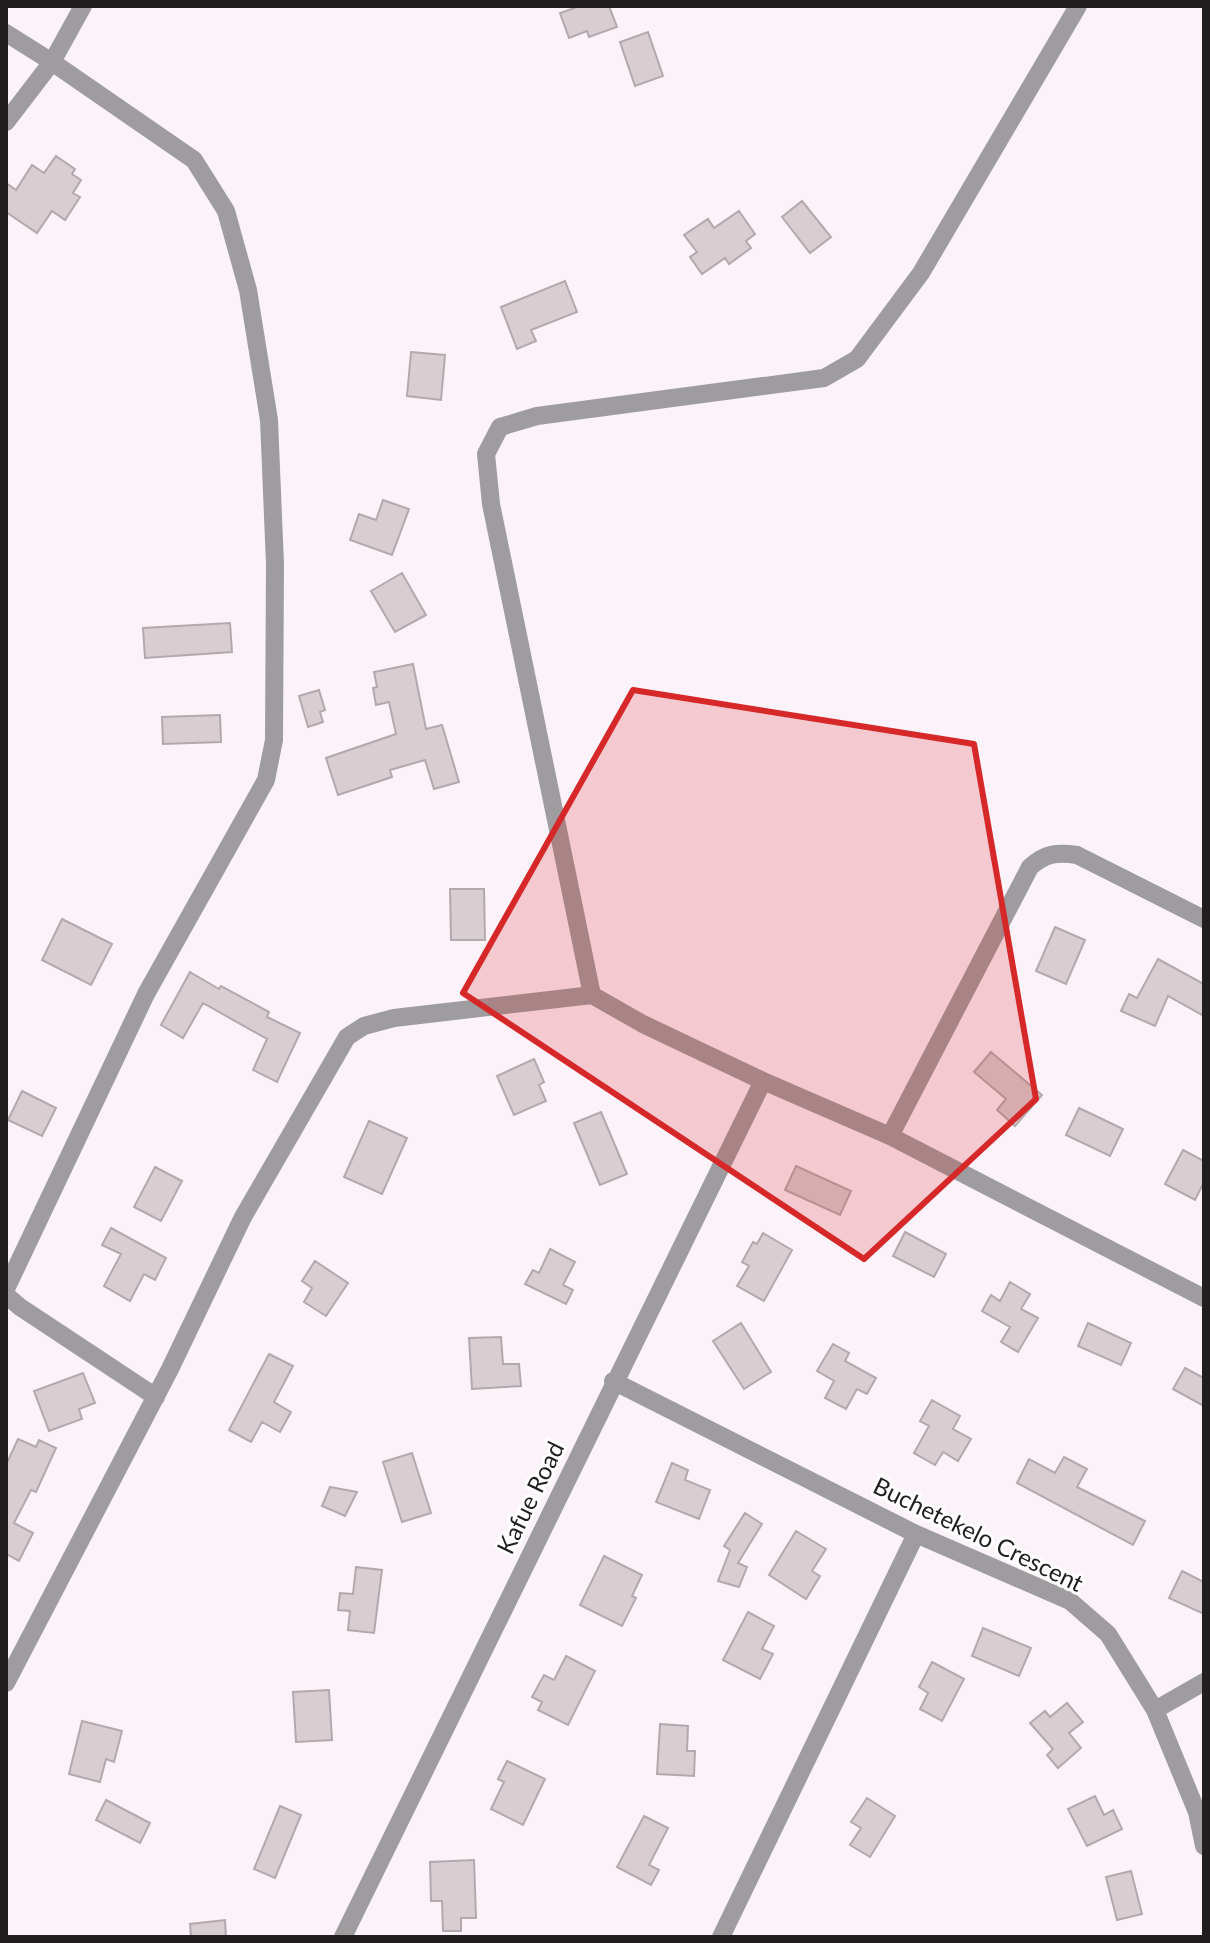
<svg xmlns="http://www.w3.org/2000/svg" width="1210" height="1943" viewBox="0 0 1210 1943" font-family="Lato,sans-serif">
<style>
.building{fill:#d8cdd1;stroke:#b3a9ac;stroke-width:2}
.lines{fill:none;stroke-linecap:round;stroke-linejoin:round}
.street{stroke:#9e9c9f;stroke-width:18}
.marked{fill:#d62828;fill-opacity:0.2;stroke:#d62828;stroke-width:6;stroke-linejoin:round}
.labels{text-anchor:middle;stroke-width:6;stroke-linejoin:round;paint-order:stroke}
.street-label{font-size:24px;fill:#211e20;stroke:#fff}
</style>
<rect width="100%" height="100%" fill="#fcf3fa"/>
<!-- building -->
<path class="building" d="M 580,6 L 609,6 L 617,27 L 589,37 L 587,31 L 569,38 L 560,13 Z
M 648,32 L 663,76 L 635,86 L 620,42 Z
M 56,156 L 75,169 L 72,174 L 81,180 L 73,193 L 80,197 L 65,220 L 52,211 L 37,233 L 6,212 L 6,183 L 16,190 L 32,165 L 44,173 Z
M 802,201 L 831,237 L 810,253 L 782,217 Z
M 739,211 L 755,234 L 746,241 L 751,248 L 729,264 L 725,258 L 702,274 L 690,257 L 697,252 L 684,235 L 708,219 L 714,228 Z
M 565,281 L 577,312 L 531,330 L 536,341 L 517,349 L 501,307 Z
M 411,352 L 445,355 L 441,400 L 407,396 Z
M 383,500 L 409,509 L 392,555 L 350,540 L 359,514 L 376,520 Z
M 402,573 L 426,615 L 395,632 L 371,591 Z
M 230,623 L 232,652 L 145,658 L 143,628 Z
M 413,664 L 426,729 L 442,725 L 459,782 L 434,789 L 425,760 L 390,770 L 392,777 L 338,795 L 326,758 L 396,734 L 389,702 L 376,705 L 373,688 L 377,687 L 374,672 Z
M 319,690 L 325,710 L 320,712 L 323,722 L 308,727 L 299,696 Z
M 220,715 L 221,742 L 163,744 L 162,717 Z
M 450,889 L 484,889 L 485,940 L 451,940 Z
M 62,919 L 112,944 L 91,985 L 42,960 Z
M 1055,927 L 1085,940 L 1066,984 L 1036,971 Z
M 1158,959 L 1204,984 L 1204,1016 L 1168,996 L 1155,1026 L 1121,1011 L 1129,994 L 1137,998 Z
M 190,972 L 219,989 L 221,986 L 269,1012 L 267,1017 L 300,1033 L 277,1082 L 253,1070 L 267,1039 L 203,1003 L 183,1038 L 161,1025 Z
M 991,1052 L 1042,1095 L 1015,1126 L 997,1110 L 1006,1099 L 974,1072 Z
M 534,1059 L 544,1082 L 539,1085 L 546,1101 L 514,1115 L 497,1076 Z
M 22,1091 L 56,1108 L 42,1136 L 8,1120 Z
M 1079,1108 L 1123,1129 L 1110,1156 L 1066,1135 Z
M 601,1112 L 627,1174 L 600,1185 L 574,1123 Z
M 369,1121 L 407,1138 L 382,1194 L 344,1177 Z
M 1183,1150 L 1204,1161 L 1204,1182 L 1195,1200 L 1165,1184 Z
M 796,1166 L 851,1191 L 840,1215 L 785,1190 Z
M 155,1167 L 182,1181 L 161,1221 L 134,1207 Z
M 111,1228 L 166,1258 L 155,1280 L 144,1274 L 130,1301 L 104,1286 L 121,1254 L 102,1245 Z
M 905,1232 L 946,1254 L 934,1277 L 893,1256 Z
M 763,1233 L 792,1250 L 764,1301 L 737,1286 L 749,1266 L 742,1262 L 753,1242 L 757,1244 Z
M 550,1249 L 575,1262 L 563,1285 L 573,1290 L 566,1304 L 525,1284 L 533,1270 L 539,1273 Z
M 315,1261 L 348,1283 L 326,1316 L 304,1302 L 312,1288 L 302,1281 Z
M 1010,1282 L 1030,1294 L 1021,1309 L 1038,1318 L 1018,1352 L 1001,1342 L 1010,1327 L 982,1311 L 991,1295 L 1000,1301 Z
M 741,1323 L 771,1372 L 744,1389 L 713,1341 Z
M 1088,1323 L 1131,1343 L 1121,1365 L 1078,1346 Z
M 501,1337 L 503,1364 L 519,1364 L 521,1386 L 472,1389 L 469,1338 Z
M 833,1344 L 849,1353 L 845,1361 L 876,1378 L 867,1394 L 857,1389 L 846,1409 L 825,1398 L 834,1381 L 817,1371 Z
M 269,1354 L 293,1366 L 274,1402 L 291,1412 L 280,1432 L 262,1422 L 251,1442 L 229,1430 Z
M 1185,1368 L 1204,1378 L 1204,1406 L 1173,1389 Z
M 83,1373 L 95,1403 L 79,1409 L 82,1419 L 49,1431 L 34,1391 Z
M 932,1400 L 960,1416 L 953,1429 L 971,1439 L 958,1461 L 943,1452 L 935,1465 L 914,1453 L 929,1426 L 920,1421 Z
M 18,1439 L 36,1447 L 39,1440 L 56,1448 L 36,1492 L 31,1490 L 14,1523 L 33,1533 L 19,1561 L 6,1554 L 6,1465 Z
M 412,1453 L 431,1513 L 402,1522 L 383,1462 Z
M 1064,1457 L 1087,1469 L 1077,1487 L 1145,1521 L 1133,1545 L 1017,1483 L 1029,1459 L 1055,1473 Z
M 672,1463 L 688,1470 L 685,1480 L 710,1490 L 699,1519 L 656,1502 Z
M 330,1487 L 357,1492 L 345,1516 L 322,1506 Z
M 745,1513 L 762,1524 L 738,1563 L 747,1567 L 739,1587 L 718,1581 L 730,1550 L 724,1546 Z
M 796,1531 L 826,1549 L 812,1571 L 820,1576 L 806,1599 L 769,1575 Z
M 604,1556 L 642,1575 L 632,1596 L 636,1598 L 622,1626 L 580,1605 Z
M 356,1567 L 382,1570 L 374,1633 L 348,1630 L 350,1611 L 338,1610 L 340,1593 L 353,1594 Z
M 1182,1571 L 1204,1582 L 1204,1614 L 1169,1598 Z
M 748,1612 L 774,1626 L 762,1649 L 773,1654 L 760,1679 L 723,1660 Z
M 983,1628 L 1031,1648 L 1019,1676 L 972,1656 Z
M 566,1656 L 595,1671 L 568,1725 L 538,1710 L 542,1702 L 532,1697 L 544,1675 L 554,1680 Z
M 932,1662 L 964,1679 L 942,1721 L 920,1709 L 928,1693 L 919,1687 Z
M 329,1690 L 332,1740 L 296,1742 L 293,1692 Z
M 1067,1703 L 1083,1722 L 1069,1733 L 1081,1748 L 1058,1768 L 1047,1755 L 1053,1749 L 1030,1723 L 1045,1711 L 1050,1717 Z
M 82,1721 L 122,1731 L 114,1762 L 106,1759 L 100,1782 L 69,1774 Z
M 660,1724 L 688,1726 L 687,1751 L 695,1751 L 694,1776 L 657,1774 Z
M 507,1761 L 545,1779 L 523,1825 L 491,1809 L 504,1782 L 498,1779 Z
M 1095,1796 L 1104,1815 L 1113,1810 L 1122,1829 L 1087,1846 L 1068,1809 Z
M 867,1798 L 895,1816 L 870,1857 L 850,1845 L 861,1828 L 851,1822 Z
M 106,1800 L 150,1823 L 140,1843 L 96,1820 Z
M 280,1806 L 301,1815 L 275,1878 L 254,1869 Z
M 644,1816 L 668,1828 L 649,1865 L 659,1870 L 651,1885 L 617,1867 Z
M 474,1860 L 476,1918 L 461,1918 L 461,1931 L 443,1931 L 442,1901 L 431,1901 L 430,1862 Z
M 1131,1871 L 1142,1914 L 1117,1920 L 1106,1877 Z
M 225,1920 L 226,1937 L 191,1937 L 190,1924 Z"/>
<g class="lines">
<!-- street -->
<path class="street" d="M 6,33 L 52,62 L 194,160 L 226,211 L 248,290 L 269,420 L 275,564 L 274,740 L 266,780 L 146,994 L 6,1289
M 6,122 L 52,62 L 83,6
M 592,995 L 491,504 L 486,454 L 500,427 L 537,416 L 824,378 L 857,359 L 921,273 L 1078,6
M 890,1136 L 1030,867 C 1046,853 1057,852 1077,855 L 1204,919
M 6,1295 L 20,1307 L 156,1397
M 613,1381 L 916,1534 L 1070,1601 L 1108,1634 L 1155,1710 L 1197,1812 L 1204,1846
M 6,1683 L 170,1369 L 243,1217 L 347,1037 L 364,1026 L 394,1018 L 592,995 L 643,1024 L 763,1081 L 890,1136 L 1204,1298
M 1155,1710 L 1204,1682
M 343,1937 C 485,1652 621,1365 763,1081
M 721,1937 L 916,1534"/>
</g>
<!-- marked area -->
<path class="marked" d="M 633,690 L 974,744 L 1036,1099 L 864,1259 L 463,993 Z"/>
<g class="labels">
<!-- street labels -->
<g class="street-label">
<text transform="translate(531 1498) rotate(-64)" y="8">Kafue Road</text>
<text transform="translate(978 1535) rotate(26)" y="8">Buchetekelo Crescent</text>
</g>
</g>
<!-- border -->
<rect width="1210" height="1943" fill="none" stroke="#211e20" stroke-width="16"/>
</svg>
